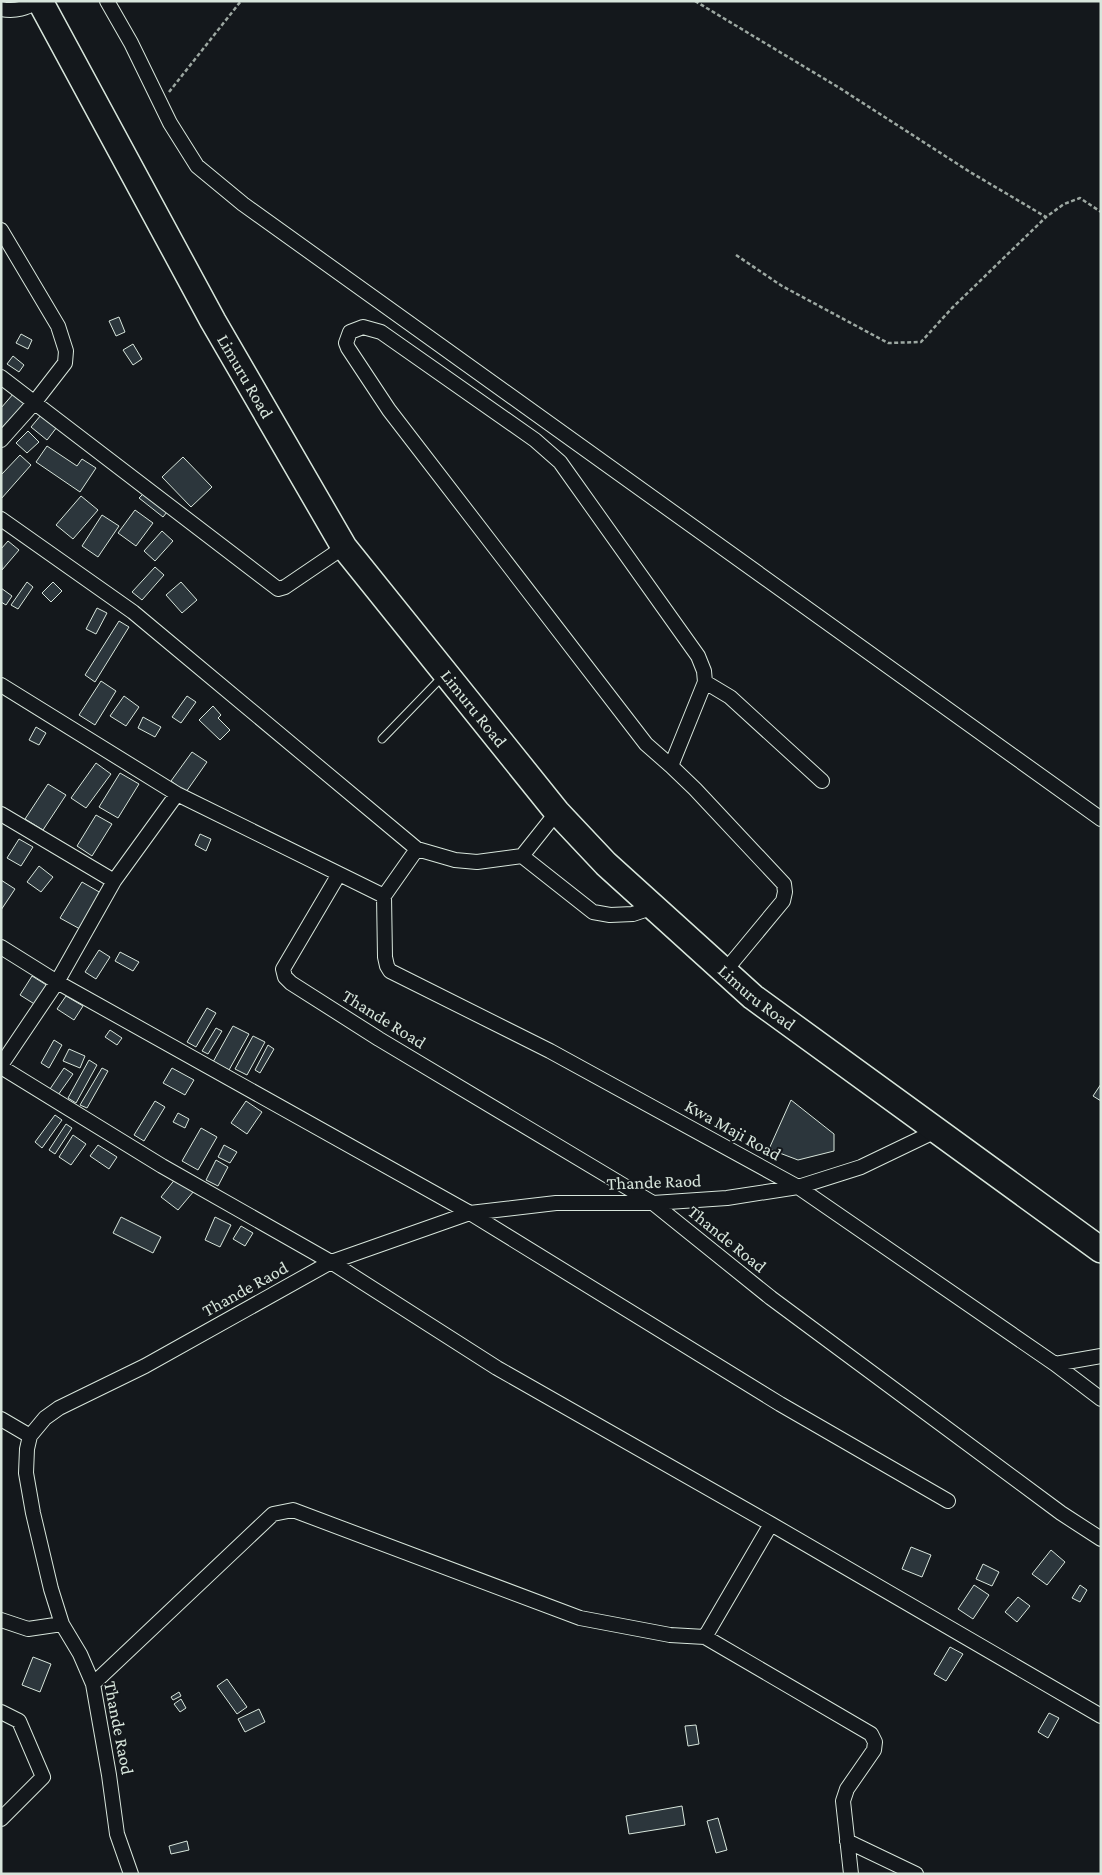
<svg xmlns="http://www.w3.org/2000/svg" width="1102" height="1875" viewBox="0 0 1102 1875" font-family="'Crimson Pro',serif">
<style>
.building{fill:#2c363c;stroke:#d8e6dc}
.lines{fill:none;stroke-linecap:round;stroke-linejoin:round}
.lane-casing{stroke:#d8e6dc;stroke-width:9}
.street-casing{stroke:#d8e6dc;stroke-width:16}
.highway-casing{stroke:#d8e6dc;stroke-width:28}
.path{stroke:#9da8a2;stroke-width:2.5;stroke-dasharray:4 2.5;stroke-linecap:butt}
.lane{stroke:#14181c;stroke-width:7}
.street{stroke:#14181c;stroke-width:14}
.highway{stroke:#14181c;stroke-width:25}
.labels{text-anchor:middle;stroke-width:4;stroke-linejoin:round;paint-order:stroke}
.street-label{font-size:18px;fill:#d8e6dc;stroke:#14181c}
</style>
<rect width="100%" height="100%" fill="#14181c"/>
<!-- building -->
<path class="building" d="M 119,317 L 125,332 L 116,336 L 109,321 Z
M 21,334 L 32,340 L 28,349 L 16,343 Z
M 133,344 L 142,359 L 133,365 L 123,350 Z
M 13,356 L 24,365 L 19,372 L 7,364 Z
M 14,393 L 28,405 L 1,436 L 1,408 Z
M 41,415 L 57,427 L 47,440 L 31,427 Z
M 28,431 L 39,442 L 27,453 L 16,443 Z
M 47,446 L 77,466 L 82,459 L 96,468 L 80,492 L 36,462 Z
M 20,455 L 31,465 L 1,499 L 1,475 Z
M 183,457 L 212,487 L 191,507 L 162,477 Z
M 144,493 L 167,512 L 163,517 L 139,498 Z
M 81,496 L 98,510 L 73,539 L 56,525 Z
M 135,510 L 153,523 L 136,546 L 118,533 Z
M 102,515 L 119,526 L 98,557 L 82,546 Z
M 162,531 L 173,541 L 155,561 L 144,551 Z
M 8,541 L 19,550 L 2,570 L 1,549 Z
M 155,567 L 164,575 L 142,600 L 132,592 Z
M 27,582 L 33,587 L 18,609 L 11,605 Z
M 53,582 L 62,591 L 51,602 L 42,593 Z
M 181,582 L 197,600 L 182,613 L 166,595 Z
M 1,588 L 12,596 L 6,605 L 1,602 Z
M 97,608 L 107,613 L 96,634 L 86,629 Z
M 119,621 L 129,627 L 95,682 L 85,675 Z
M 101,681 L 116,691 L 95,725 L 79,715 Z
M 124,696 L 139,707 L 126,726 L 110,716 Z
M 187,696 L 196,702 L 181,723 L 172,717 Z
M 213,706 L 221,715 L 218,718 L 230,730 L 220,740 L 199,720 Z
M 143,717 L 161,727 L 155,737 L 138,728 Z
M 36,727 L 46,733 L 39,745 L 29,740 Z
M 192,752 L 207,762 L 186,792 L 171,781 Z
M 96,763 L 111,774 L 86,808 L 71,798 Z
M 120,773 L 139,784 L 118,818 L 99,807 Z
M 48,784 L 66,795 L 43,830 L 25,819 Z
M 96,815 L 112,824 L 92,856 L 77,846 Z
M 200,834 L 211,839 L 206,851 L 195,845 Z
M 19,839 L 33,847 L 21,866 L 7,858 Z
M 39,866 L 53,877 L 41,892 L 27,882 Z
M 1,880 L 15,889 L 1,910 Z
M 82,882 L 101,893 L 80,929 L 60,918 Z
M 99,950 L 110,957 L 96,979 L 85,972 Z
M 120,952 L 139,962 L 133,971 L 115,961 Z
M 32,976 L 48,986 L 36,1005 L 20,995 Z
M 66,996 L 83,1006 L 74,1020 L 57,1009 Z
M 207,1008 L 216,1013 L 196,1047 L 187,1042 Z
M 233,1026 L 249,1034 L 229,1070 L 213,1062 Z
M 216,1028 L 222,1031 L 208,1054 L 202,1051 Z
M 110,1030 L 122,1038 L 117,1045 L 105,1037 Z
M 253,1036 L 265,1042 L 247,1075 L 235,1069 Z
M 54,1040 L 62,1045 L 49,1068 L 41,1063 Z
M 268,1045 L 274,1049 L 260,1073 L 255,1070 Z
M 69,1049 L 85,1056 L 80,1068 L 63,1061 Z
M 89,1060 L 97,1065 L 76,1103 L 68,1098 Z
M 64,1068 L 73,1074 L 58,1095 L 50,1089 Z
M 102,1068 L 108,1071 L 87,1108 L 80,1105 Z
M 172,1068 L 194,1080 L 185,1095 L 163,1083 Z
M 1101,1084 L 1101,1101 L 1093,1096 Z
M 791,1100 L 834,1134 L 834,1151 L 798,1160 L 769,1149 Z
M 155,1101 L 165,1107 L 144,1141 L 134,1135 Z
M 246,1101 L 262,1112 L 247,1134 L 231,1123 Z
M 178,1113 L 189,1119 L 185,1128 L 173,1122 Z
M 55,1115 L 62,1120 L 42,1148 L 35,1142 Z
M 66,1124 L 72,1128 L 55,1154 L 49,1150 Z
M 201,1128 L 217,1137 L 198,1170 L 182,1161 Z
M 73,1135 L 86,1144 L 71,1165 L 59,1157 Z
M 98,1145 L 117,1157 L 109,1169 L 90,1156 Z
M 224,1145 L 237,1152 L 230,1163 L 218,1157 Z
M 216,1160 L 228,1167 L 218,1186 L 206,1180 Z
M 176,1178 L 194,1191 L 178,1210 L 161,1197 Z
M 121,1217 L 161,1237 L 153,1253 L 113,1233 Z
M 215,1217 L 231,1225 L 220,1247 L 205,1240 Z
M 241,1226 L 253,1233 L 245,1246 L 233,1239 Z
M 911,1547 L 931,1555 L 922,1577 L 902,1569 Z
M 1051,1550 L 1065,1562 L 1047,1585 L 1032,1574 Z
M 983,1564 L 999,1572 L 992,1586 L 976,1579 Z
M 974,1585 L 989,1595 L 973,1619 L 958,1609 Z
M 1080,1585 L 1087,1590 L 1080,1602 L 1072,1598 Z
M 1018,1597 L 1030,1606 L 1017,1622 L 1005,1612 Z
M 950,1647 L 963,1654 L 946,1681 L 934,1674 Z
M 33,1657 L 51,1664 L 40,1692 L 22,1685 Z
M 227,1679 L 247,1707 L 237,1714 L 217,1686 Z
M 179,1692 L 181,1696 L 173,1700 L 171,1697 Z
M 181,1699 L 186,1708 L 180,1712 L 174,1704 Z
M 259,1709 L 265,1722 L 245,1732 L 238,1719 Z
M 1049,1713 L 1059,1718 L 1048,1738 L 1038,1732 Z
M 696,1725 L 699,1744 L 688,1746 L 685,1726 Z
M 682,1806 L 685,1825 L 629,1834 L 626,1816 Z
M 718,1818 L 727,1850 L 716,1853 L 707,1821 Z
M 187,1841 L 189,1850 L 171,1854 L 169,1846 Z"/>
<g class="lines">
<defs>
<path id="lane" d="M 382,739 L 443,676"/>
<path id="street" d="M 107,1 L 131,43 L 170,123 L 197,166 L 243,204 L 1101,819
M 1,9 C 16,12 26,8 39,1
M 1,230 L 58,326 L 66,351 L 65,363 L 34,403 L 1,440
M 1,377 L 278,589 L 285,587 L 344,547
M 1,519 L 133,612 L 417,849 L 455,860 L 477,862 L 522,856 L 593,912 L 610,915 L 633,914 L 654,907
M 705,682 L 730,697 L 822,781
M 1,685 L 177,794 L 384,896
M 671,766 L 646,744 L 389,410 L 348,348 L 346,343 L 350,332 L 363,327 L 381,332 L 535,440 L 560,462 L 698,656 L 704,671 L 705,682 L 671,766 L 695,789 L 784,884 L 785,892 L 783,901 L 725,971
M 1,814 L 114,881
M 522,856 L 557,812
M 339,874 L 283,969 L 285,977 L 291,983 L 379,1039 L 653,1203 L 771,1298 L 1061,1513 L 1101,1539
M 384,896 L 385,957 L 387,966 L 390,971 L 550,1051 L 798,1187 L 1055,1364 L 1101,1399
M 384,896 L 417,849
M 1,947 L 57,982 L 470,1213 L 780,1404 L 948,1501
M 1,1065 L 57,982 L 114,881 L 177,794
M 1,1067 L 162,1166 L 331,1262 L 497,1368 L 771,1524 L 1101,1716
M 1055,1364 L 1101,1356
M 1,1419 L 30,1436
M 1,1620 L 28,1629 L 62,1624
M 705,1637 L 771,1524
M 93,1684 L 273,1514 L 293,1510 L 580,1618 L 670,1635 L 705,1637 L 871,1734 L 875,1742 L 874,1750 L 847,1789 L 843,1801 L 851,1874
M 1,1712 L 19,1721 L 43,1777 L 1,1819
M 847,1841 L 916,1874
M 131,1874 L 117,1834 L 109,1775 L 93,1684 L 80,1654 L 62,1624 L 51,1589 L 33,1513 L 26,1473 L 27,1449 L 30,1436 L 45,1418 L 59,1408 L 145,1366 L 331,1262 L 470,1213 L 556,1203 L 653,1203 L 727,1198 L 798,1187 L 861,1167 L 938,1130"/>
<g id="highway">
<path id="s1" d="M 40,1 L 213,321 L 344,547 L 557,812 L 606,864 L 753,997 L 1101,1250"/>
</g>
</defs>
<!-- lane casing -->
<use href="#lane" class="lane-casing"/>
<!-- street casing -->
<use href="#street" class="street-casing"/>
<!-- highway casing -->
<use href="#highway" class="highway-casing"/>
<!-- path -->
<path class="path" d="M 695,1 L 838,87 L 970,172 L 1046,217 L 1064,204 L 1080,198 L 1101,212
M 169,92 L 241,1
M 736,255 L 782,286 L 888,343 L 921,342 L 952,308 L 1046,217"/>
<!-- lane -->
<use href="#lane" class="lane"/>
<!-- street -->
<use href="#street" class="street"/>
<!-- highway -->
<use href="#highway" class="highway"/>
</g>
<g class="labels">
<!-- street labels -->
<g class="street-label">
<text dy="6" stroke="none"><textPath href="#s1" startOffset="428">Limuru Road</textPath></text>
<text dy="6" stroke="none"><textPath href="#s1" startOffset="832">Limuru Road</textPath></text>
<text dy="6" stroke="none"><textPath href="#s1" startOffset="1238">Limuru Road</textPath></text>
<text transform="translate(384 1019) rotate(32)" y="6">Thande Road</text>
<text transform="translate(733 1130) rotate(29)" y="6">Kwa Maji Road</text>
<text transform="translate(654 1182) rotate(-2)" y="6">Thande Raod</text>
<text transform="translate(727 1239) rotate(39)" y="6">Thande Road</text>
<text transform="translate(245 1289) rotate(-29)" y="6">Thande Raod</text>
<text transform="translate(119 1728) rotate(79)" y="6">Thande Raod</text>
</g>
</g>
<!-- border -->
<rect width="1102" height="1875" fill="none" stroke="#d8e6dc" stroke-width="5"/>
</svg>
